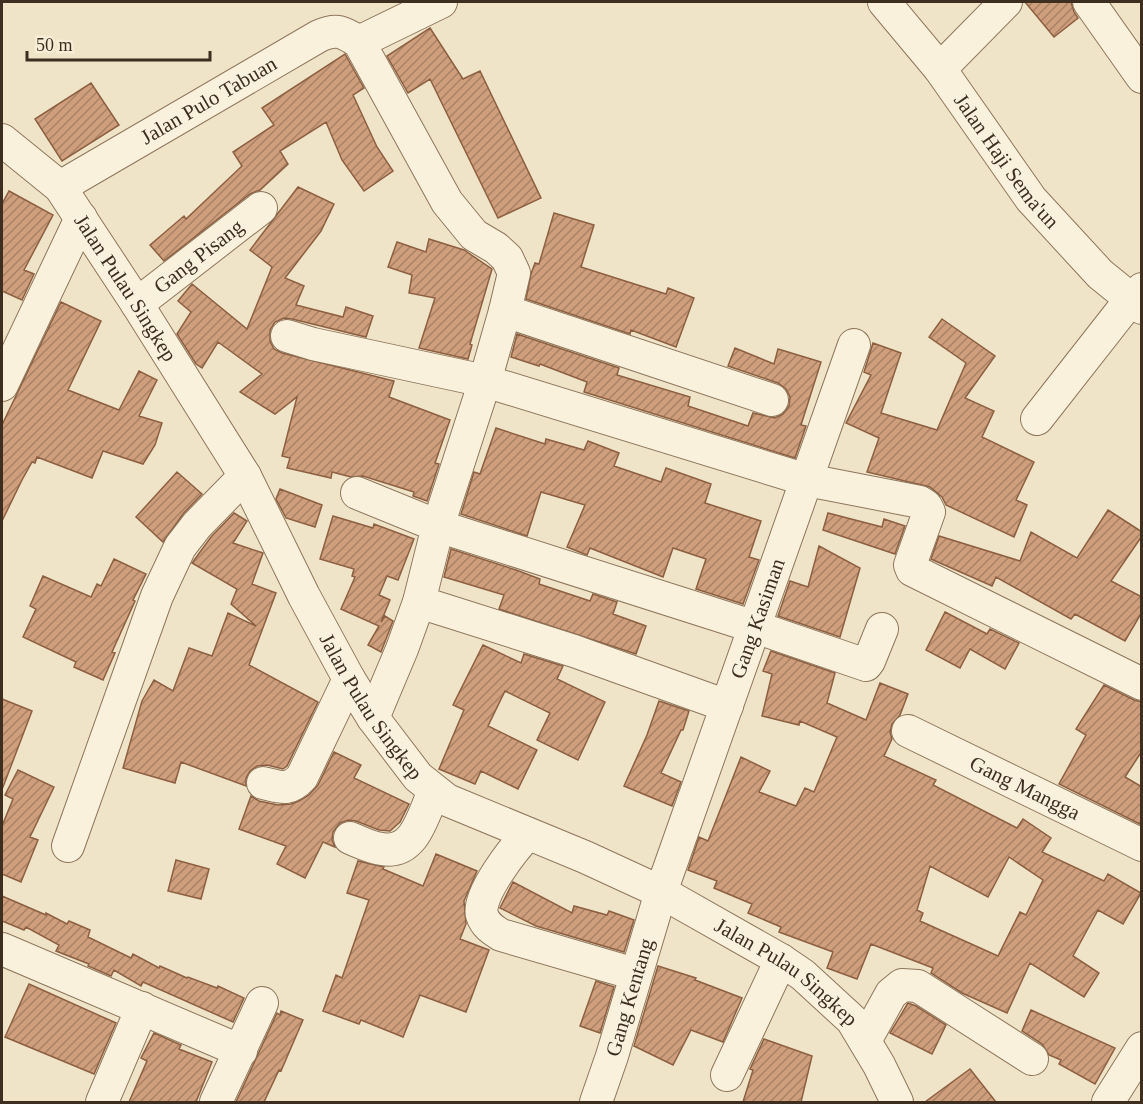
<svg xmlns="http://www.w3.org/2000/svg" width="1143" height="1104" viewBox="0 0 1143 1104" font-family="'Times New Roman',serif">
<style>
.building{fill:url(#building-hatch);stroke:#8d5f41;stroke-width:1.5;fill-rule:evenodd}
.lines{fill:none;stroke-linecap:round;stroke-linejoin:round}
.minor-casing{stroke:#8d765c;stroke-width:34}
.minor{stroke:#faf1dc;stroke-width:32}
.labels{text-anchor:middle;stroke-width:5;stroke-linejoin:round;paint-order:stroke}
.street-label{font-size:21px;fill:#3d2e20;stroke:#f7eed8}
</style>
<defs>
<pattern id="building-hatch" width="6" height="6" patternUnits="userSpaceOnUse" patternTransform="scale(1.5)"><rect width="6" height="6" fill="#cf9f7d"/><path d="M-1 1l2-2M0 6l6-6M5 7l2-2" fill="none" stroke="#a98266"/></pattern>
</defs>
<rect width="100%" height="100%" fill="#f0e4c8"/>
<!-- building -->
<path class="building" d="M 1025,2 L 1071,2 L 1074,12 L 1078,18 L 1054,37 Z
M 430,28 L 463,79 L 480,71 L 541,198 L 498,218 L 430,79 L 408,93 L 387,56 Z
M 345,54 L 364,88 L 353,95 L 377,147 L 393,171 L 364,191 L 342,160 L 326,122 L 280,151 L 288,164 L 260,190 L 250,194 L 164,261 L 150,245 L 184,216 L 186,219 L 242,166 L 233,152 L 274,125 L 262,108 Z
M 91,83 L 119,125 L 62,161 L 35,119 Z
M 298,187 L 334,204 L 321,231 L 285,278 L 304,286 L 296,305 L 343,317 L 346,307 L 373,316 L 366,337 L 292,319 L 284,318 L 275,322 L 270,330 L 270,341 L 274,349 L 282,353 L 394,381 L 389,397 L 450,420 L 435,463 L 439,464 L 427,501 L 413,496 L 414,492 L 363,476 L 351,477 L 332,472 L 331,478 L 287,468 L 290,458 L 282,456 L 297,397 L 275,414 L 240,392 L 262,374 L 218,342 L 202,368 L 196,364 L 177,334 L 191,312 L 178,301 L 192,284 L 247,329 L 272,267 L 250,250 Z
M 9,191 L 53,215 L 24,270 L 34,274 L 22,300 L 2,291 L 2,204 Z
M 554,213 L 594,225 L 581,267 L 666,294 L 668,288 L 694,298 L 676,347 L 631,330 L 630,334 L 526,299 L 531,274 L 535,263 L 539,264 Z
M 429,239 L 464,250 L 492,269 L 470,344 L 472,345 L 468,359 L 419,348 L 435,298 L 409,293 L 412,275 L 388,267 L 397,242 L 426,252 Z
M 61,302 L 101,321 L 68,390 L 119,410 L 139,371 L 157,380 L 139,416 L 162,423 L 155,445 L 143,464 L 103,451 L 92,478 L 37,457 L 35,463 L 32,462 L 22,480 L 2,521 L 2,425 Z
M 942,319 L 995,356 L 965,398 L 994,411 L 982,437 L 1034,462 L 1016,500 L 1027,505 L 1014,537 L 946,505 L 942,497 L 930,487 L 867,472 L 879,438 L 846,423 L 871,375 L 864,372 L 873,343 L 901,353 L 881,413 L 937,430 L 966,363 L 929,337 Z
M 517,334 L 619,368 L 617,375 L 690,397 L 688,406 L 748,426 L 753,413 L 775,418 L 783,414 L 789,406 L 790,397 L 786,389 L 778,383 L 728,366 L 735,348 L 774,364 L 778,349 L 821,362 L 801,425 L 806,426 L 795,458 L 584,392 L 587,382 L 540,364 L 539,366 L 511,357 Z
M 496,428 L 545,444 L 546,439 L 584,450 L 588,441 L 619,453 L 614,466 L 661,482 L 666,468 L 711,484 L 705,503 L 761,521 L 749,557 L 759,560 L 743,604 L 696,589 L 706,559 L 673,548 L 663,577 L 590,548 L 587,555 L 567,547 L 585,505 L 541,492 L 527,536 L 461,514 L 474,472 L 480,474 Z
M 177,472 L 202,494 L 183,514 L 163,542 L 136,517 Z
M 280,489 L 322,505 L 315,527 L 286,518 L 276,499 Z
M 1108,510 L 1142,532 L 1142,536 L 1111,581 L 1142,597 L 1142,612 L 1125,641 L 1075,614 L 1071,619 L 996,577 L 992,586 L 931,559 L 939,536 L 1020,561 L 1031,532 L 1077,558 Z
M 234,513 L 247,521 L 233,543 L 263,553 L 252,584 L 276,593 L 249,665 L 318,702 L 287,766 L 283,769 L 267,765 L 257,766 L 250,771 L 246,778 L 246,786 L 181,762 L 175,783 L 123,768 L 142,701 L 154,680 L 173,691 L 189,648 L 212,656 L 228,613 L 256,626 L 231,604 L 237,589 L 192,563 L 211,537 Z
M 828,513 L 882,527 L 884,519 L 905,526 L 895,554 L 823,530 Z
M 333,516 L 373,528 L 374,524 L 414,539 L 398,580 L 387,576 L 379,595 L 390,600 L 381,622 L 385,616 L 393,621 L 381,652 L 368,645 L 379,626 L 341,609 L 355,577 L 352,576 L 354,569 L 320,559 Z
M 819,546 L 860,568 L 840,637 L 778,616 L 790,581 L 808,587 Z
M 451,549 L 516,570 L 540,579 L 539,584 L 590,601 L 593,594 L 617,602 L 613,614 L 646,626 L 636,654 L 499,609 L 504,595 L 444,577 Z
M 114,559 L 146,574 L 133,600 L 135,601 L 112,652 L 115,653 L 103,680 L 74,667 L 76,662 L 23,637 L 36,609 L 30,606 L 43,576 L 91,597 L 97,584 L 101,586 Z
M 945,612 L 987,634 L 990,629 L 1019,643 L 1005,669 L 970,649 L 960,668 L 926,650 Z
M 483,645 L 521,663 L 524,654 L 563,666 L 557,679 L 605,702 L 578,760 L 537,740 L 550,713 L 505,691 L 488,726 L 537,750 L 518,789 L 481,771 L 475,784 L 439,769 L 464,710 L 453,705 Z
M 771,651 L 835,673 L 827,703 L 866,720 L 880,683 L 908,694 L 900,715 L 892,724 L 890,732 L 892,739 L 884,756 L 936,780 L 933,785 L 1017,828 L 1023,819 L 1051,838 L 1042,852 L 1104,881 L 1108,874 L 1141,893 L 1123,924 L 1098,910 L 1073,956 L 1099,973 L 1084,997 L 1030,963 L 1007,1013 L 962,993 L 931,973 L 933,968 L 871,944 L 857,979 L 827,968 L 833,952 L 779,932 L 781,927 L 748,913 L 752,904 L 714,888 L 717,881 L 688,870 L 699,837 L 708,841 L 741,757 L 770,771 L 759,792 L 796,806 L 805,788 L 814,792 L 837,737 L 800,721 L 799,725 L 762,716 L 772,674 L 763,671 ZM 1009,857 L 1043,880 L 1026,915 L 1020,912 L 998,956 L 920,921 L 923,913 L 917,910 L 930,866 L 988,897 Z
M 1104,685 L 1134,700 L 1142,702 L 1142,751 L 1125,777 L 1142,787 L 1142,825 L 1059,784 L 1086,735 L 1076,729 Z
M 2,699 L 32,711 L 3,787 L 2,786 Z
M 659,701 L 689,711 L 683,730 L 681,730 L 661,773 L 681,782 L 672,806 L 624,786 L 647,735 Z
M 334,752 L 361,765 L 354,778 L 409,804 L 400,822 L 390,831 L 379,830 L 356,821 L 348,820 L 340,823 L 333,832 L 332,840 L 335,847 L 323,842 L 305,878 L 277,864 L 286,846 L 239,829 L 251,796 L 259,801 L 278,805 L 291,804 L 299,801 L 309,795 L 318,785 Z
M 18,770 L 54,787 L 30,837 L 38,840 L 21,882 L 2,874 L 2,826 L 13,799 L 5,795 Z
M 436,854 L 477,871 L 464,901 L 466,924 L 460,939 L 489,950 L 466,1012 L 420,995 L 403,1037 L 361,1020 L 359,1024 L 323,1011 L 336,975 L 342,978 L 369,900 L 347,893 L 358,861 L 384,867 L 383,869 L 423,886 Z
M 176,860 L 209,869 L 201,899 L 168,891 Z
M 513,882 L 572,913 L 574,906 L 607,915 L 609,911 L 634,920 L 624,952 L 536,926 L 500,908 Z
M 2,896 L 46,915 L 46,913 L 67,924 L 69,921 L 90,930 L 88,937 L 131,958 L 133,954 L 159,968 L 160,966 L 187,978 L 188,977 L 217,988 L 218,986 L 244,998 L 233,1022 L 143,982 L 141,986 L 114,970 L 111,976 L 88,966 L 89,964 L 56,951 L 59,945 L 26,927 L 24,930 L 2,921 Z
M 658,966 L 696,978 L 695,980 L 742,998 L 723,1042 L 691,1030 L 673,1065 L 634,1046 Z
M 596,981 L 614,987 L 600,1033 L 580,1026 Z
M 29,984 L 116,1023 L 94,1074 L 5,1037 Z
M 908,1003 L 916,1006 L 946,1025 L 932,1054 L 890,1033 Z
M 1031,1010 L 1115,1048 L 1095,1084 L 1059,1064 L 1061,1060 L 1049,1055 L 1042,1044 L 1022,1031 Z
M 281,1011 L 303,1020 L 281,1071 L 279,1070 L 264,1102 L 236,1102 L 277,1013 L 280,1015 Z
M 154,1033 L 181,1045 L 179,1049 L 212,1062 L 196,1102 L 129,1102 L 147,1061 L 141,1058 Z
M 764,1039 L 812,1056 L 801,1102 L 743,1102 L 753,1070 L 750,1069 Z
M 970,1069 L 996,1102 L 925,1102 Z"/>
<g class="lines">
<defs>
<g id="minor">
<path id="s1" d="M 884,2 L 940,69 L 1031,199 L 1100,274 L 1142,308"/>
<path d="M 1089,2 L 1142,77"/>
<path d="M 359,42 L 447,202 L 474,235 L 496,248 L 507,258 L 514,273 L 505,311 L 485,381 L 438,526 L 419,602 L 402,649 L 373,718"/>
<path d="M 359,42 L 441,2"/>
<path d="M 940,69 L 1006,2"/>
<path id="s2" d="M 2,140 L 60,187 L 137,304 L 245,476 L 304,596 L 349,679 L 373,718 L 418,777 L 447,800 L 585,857 L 661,892 L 781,960 L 803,975 L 852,1020 L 879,1065 L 897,1102"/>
<path id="s3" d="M 60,187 L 319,36 C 337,28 343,32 359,42"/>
<path id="s4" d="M 137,304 L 261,208"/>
<path d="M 505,311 L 772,400"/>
<path d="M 287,336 L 313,344 L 485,381 L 807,480 L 920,502 L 926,506 L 929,512 L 910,565 L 912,570 L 1142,684"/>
<path d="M 2,385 L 81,218"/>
<path d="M 1037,419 L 1131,299 L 1142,289"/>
<path d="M 357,493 L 438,526 L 755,627 L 866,665 L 869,661 L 882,629"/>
<path d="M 419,602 L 574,651 L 727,706"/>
<path id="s5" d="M 908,731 L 1142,845"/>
<path d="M 263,783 C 281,787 288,792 302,777 L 349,679"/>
<path d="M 528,834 C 515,847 476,896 482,915 C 485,925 493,930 501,935 L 635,974"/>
<path d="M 350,838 C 360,842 371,848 382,849 C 415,855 423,815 434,791"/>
<path d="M 68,846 L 157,596 L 180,547 L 197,525 L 245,476"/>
<path d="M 2,949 L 241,1051"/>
<path d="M 865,1041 L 891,994 L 902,985 L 918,986 L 1032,1059"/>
<path d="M 727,1075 L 781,960"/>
<path d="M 102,1102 L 142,1008"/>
<path d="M 216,1102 L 262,1003"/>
<path id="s6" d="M 596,1102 L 612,1056 L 661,892 L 854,345"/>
<path d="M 1108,1102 L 1142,1048"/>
</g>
</defs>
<!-- minor casing -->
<use href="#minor" class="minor-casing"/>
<!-- minor -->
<use href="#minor" class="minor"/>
</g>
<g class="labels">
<!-- street labels -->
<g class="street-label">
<text dy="7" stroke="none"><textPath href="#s3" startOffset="172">Jalan Pulo Tabuan</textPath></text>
<text dy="7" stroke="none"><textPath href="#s1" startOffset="201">Jalan Haji Sema'un</textPath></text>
<text dy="7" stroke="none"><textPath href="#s4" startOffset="78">Gang Pisang</textPath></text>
<text dy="7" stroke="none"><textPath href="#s2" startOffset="195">Jalan Pulau Singkep</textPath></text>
<text dy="7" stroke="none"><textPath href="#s6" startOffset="510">Gang Kasiman</textPath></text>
<text dy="7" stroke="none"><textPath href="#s2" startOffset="681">Jalan Pulau Singkep</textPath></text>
<text dy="7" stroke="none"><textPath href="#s5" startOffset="130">Gang Mangga</textPath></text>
<text dy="7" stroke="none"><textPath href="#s2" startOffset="1185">Jalan Pulau Singkep</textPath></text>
<text dy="7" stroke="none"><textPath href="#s6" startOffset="110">Gang Kentang</textPath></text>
</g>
</g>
<!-- border -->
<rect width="1143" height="1104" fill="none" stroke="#3d2e20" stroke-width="6"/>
<!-- scale -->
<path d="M27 51v9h183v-9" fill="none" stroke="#3d2e20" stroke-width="3"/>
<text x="36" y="51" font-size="18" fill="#3d2e20" stroke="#f7eed8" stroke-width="4.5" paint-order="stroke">50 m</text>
</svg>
